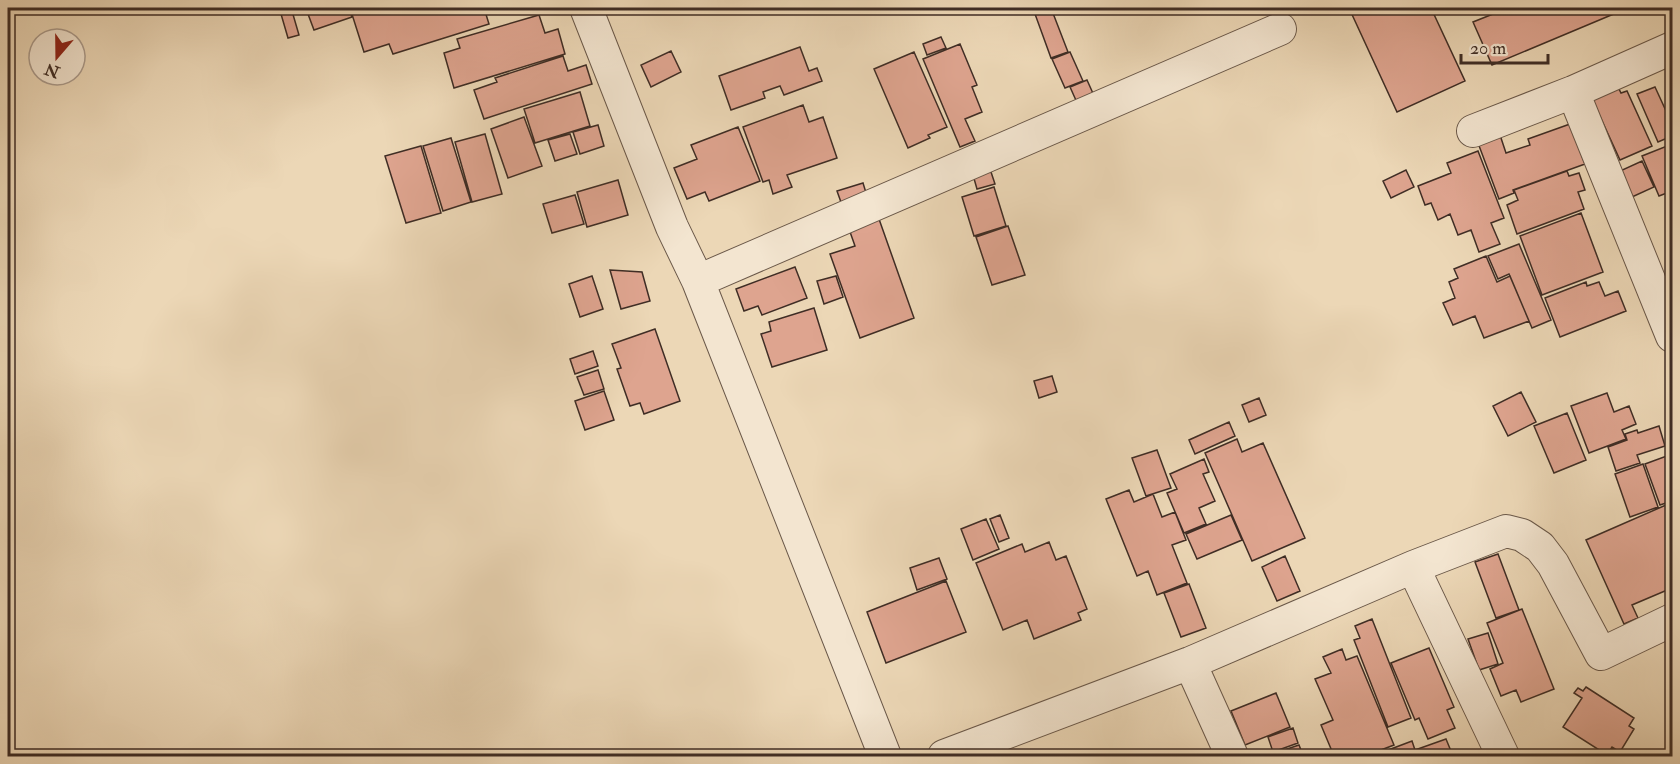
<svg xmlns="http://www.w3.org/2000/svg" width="1680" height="764" viewBox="0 0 1680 764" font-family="'IM FELL Double Pica',serif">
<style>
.building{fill:#dea48f;stroke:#3f2d25;stroke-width:1.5}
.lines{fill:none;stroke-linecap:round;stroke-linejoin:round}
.street-casing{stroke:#6a5849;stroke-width:34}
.street{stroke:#f3e5d0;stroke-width:32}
</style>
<rect width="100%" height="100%" fill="#ecd7b6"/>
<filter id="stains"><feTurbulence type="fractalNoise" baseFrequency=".00333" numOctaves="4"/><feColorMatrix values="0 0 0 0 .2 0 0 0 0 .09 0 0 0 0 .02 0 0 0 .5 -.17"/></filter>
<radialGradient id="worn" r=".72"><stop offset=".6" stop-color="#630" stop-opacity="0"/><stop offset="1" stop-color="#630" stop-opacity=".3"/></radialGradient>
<!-- building -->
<path class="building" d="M 315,8 L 349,8 L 352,17 L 314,30 L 308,14 L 317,12 Z
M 350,8 L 474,8 L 476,11 L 484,8 L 489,24 L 393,54 L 389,44 L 364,52 Z
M 1051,8 L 1068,52 L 1051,58 L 1035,14 Z
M 1349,8 L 1431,8 L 1465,81 L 1397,112 Z
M 1508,8 L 1628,8 L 1492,65 L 1473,22 Z
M 292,11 L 299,35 L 288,38 L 281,14 Z
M 539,15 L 545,33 L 558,29 L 565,54 L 454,88 L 444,53 L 460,48 L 457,39 Z
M 941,37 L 946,48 L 927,55 L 923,44 Z
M 960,44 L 977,85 L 972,87 L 982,112 L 965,119 L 975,141 L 960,147 L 923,59 Z
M 800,47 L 809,71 L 817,68 L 822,81 L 784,95 L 780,86 L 763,92 L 765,98 L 731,110 L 719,76 Z
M 671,51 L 681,72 L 651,87 L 641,65 Z
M 914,52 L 947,127 L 928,135 L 930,138 L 908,148 L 874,69 Z
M 1070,52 L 1083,81 L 1065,88 L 1052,59 Z
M 563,56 L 568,71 L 586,65 L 592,84 L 484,119 L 474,90 L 497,82 L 495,78 Z
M 1087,80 L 1096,100 L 1079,107 L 1070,87 Z
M 1618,87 L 1621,93 L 1627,91 L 1652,146 L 1620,160 L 1592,99 Z
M 1655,87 L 1672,124 L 1672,136 L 1658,142 L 1637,94 Z
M 580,92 L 590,126 L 535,143 L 524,109 Z
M 803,105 L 809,122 L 823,117 L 837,158 L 787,175 L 792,187 L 773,194 L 769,180 L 763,182 L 743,127 Z
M 524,117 L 542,166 L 508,178 L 491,129 Z
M 1570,124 L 1585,164 L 1513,190 L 1514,193 L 1499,199 L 1478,143 L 1500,135 L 1506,153 L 1530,145 L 1528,139 Z
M 598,125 L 604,146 L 580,154 L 573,132 Z
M 738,127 L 760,181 L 709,201 L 705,192 L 687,199 L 674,168 L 697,159 L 691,145 Z
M 485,134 L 502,194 L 472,202 L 455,142 Z
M 570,134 L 577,154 L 555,161 L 548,140 Z
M 451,138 L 471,202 L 443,211 L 423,146 Z
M 1672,144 L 1672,191 L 1659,196 L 1642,156 Z
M 421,146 L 441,213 L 406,223 L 385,156 Z
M 1478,151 L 1504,218 L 1491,223 L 1500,244 L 1479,252 L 1471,230 L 1458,235 L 1450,214 L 1438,220 L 1431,203 L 1425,205 L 1418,186 L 1451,173 L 1447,163 Z
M 1642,161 L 1654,187 L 1632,197 L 1620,171 Z
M 988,163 L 995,184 L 977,189 L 971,168 Z
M 1406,170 L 1414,187 L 1391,198 L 1383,181 Z
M 1567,171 L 1569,176 L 1579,173 L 1585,190 L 1578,192 L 1584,209 L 1517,234 L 1507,205 L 1518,200 L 1514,190 Z
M 618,180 L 628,215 L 587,227 L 577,192 Z
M 863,183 L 867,196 L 842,205 L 837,191 Z
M 994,187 L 1006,226 L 974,236 L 962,197 Z
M 575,195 L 584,224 L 552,233 L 543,204 Z
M 1581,213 L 1603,272 L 1542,295 L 1520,236 Z
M 879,219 L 914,318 L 860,338 L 830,254 L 855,246 L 849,229 Z
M 1008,226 L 1025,275 L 992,285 L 976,237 Z
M 1519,244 L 1551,320 L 1532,328 L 1509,274 L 1498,279 L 1488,256 Z
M 1486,256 L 1497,282 L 1510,276 L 1529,321 L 1484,338 L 1475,316 L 1453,325 L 1443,303 L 1455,298 L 1449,282 L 1458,278 L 1454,269 Z
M 795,267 L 807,298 L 762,315 L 758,306 L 744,311 L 736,289 Z
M 610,270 L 642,272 L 650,301 L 621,309 Z
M 592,276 L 603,309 L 580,317 L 569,284 Z
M 836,276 L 843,297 L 824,304 L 817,281 Z
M 1586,282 L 1587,286 L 1599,282 L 1605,296 L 1618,291 L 1626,311 L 1560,337 L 1545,298 Z
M 814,308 L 827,350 L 772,367 L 761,334 L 771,331 L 769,322 Z
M 655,329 L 680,401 L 644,414 L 640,403 L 630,406 L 617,369 L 621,368 L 612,344 Z
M 593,351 L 598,366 L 575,374 L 570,359 Z
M 598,370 L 604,389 L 584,395 L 577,377 Z
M 1052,376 L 1057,392 L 1039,398 L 1034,381 Z
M 604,391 L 614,420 L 585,430 L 575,401 Z
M 1521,392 L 1536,422 L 1508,436 L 1493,406 Z
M 1607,393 L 1614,412 L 1629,406 L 1636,424 L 1622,430 L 1626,439 L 1589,453 L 1571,406 Z
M 1259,398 L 1266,415 L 1249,422 L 1242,405 Z
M 1567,413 L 1586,460 L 1554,473 L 1534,426 Z
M 1229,422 L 1235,436 L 1195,454 L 1189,440 Z
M 1659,426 L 1665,446 L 1637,455 L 1640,463 L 1616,471 L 1608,447 L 1627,440 L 1625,434 L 1637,430 L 1638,433 Z
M 1237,439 L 1242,452 L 1263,443 L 1305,538 L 1252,561 L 1205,453 Z
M 1157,450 L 1171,488 L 1146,496 L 1132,458 Z
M 1672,454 L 1672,501 L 1660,505 L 1645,464 Z
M 1204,459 L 1209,472 L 1203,474 L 1215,501 L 1199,508 L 1206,524 L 1184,533 L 1167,493 L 1177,489 L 1170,474 Z
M 1643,464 L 1658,507 L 1630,517 L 1615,474 Z
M 1129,490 L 1134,502 L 1153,494 L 1162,517 L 1175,512 L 1186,540 L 1172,545 L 1187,583 L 1157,595 L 1148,571 L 1137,576 L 1106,499 Z
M 1666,505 L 1672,520 L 1672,588 L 1632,605 L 1638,618 L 1624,624 L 1586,540 Z
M 1000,515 L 1009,538 L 999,542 L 990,519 Z
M 1231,515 L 1242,540 L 1197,559 L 1186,534 Z
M 986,519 L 999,549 L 973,560 L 961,529 Z
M 1049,542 L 1056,560 L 1066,556 L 1087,609 L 1078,613 L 1081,620 L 1034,639 L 1027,620 L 1003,630 L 976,563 L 1022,544 L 1025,552 Z
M 1498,554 L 1519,610 L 1496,618 L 1475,562 Z
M 1285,556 L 1300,591 L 1277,601 L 1262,567 Z
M 939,558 L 947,579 L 917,590 L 910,568 Z
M 946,581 L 966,632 L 886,663 L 867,612 Z
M 1189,584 L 1206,628 L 1181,637 L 1164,593 Z
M 1522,609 L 1554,689 L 1521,702 L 1516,690 L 1501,696 L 1490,669 L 1503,663 L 1487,623 Z
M 1372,619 L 1411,718 L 1388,727 L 1354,640 L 1360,638 L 1355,626 Z
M 1488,633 L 1498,664 L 1479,670 L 1468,639 Z
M 1429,648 L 1454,707 L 1447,710 L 1455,728 L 1428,739 L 1419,718 L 1415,720 L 1391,663 Z
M 1342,649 L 1346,660 L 1357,656 L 1394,745 L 1381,750 L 1384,756 L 1334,756 L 1321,725 L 1333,720 L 1315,679 L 1331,673 L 1323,657 Z
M 1586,687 L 1634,718 L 1629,726 L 1634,729 L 1620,752 L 1612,747 L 1607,755 L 1563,727 L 1582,698 L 1574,693 L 1578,688 L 1583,691 Z
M 1276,693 L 1290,727 L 1245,745 L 1231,711 Z
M 1293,728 L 1298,743 L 1273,752 L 1268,737 Z
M 1446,739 L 1453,756 L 1385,756 L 1383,752 L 1412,741 L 1415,750 Z
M 1299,745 L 1303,755 L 1315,751 L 1317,756 L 1266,756 Z"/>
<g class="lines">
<defs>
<path id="street" d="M 586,8 L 672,227 L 698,281 L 885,756
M 1573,92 L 1672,336
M 1473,131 L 1573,92 L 1672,48
M 698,281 L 1280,29
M 1413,567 L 1503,756
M 1190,663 L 1232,756
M 944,756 L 1190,663 L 1413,567 L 1506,531 L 1522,535 L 1540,547 L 1553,564 L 1601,654 L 1672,620"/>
</defs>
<!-- street casing -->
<use href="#street" class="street-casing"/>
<!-- street -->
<use href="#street" class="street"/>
</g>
<!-- margin -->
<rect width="1680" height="764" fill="none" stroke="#ecd7b6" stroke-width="30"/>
<rect x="9" y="9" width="1662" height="746" fill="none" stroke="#3f2d25" stroke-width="3"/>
<rect x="15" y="15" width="1650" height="734" fill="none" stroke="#3f2d25" stroke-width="1.5"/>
<!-- north arrow -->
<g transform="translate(57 57) rotate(200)"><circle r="28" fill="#f3e5d0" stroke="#ab9b8c" stroke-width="1.5"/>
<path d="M0-4.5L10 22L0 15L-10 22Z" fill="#8f2418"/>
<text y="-9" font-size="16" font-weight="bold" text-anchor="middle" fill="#3f2d25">N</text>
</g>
<!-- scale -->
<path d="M1461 54v9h87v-9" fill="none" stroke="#3f2d25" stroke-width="3"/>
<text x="1470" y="54" font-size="18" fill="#3f2d25" stroke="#f3e5d0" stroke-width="4.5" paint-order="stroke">20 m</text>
<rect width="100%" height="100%" filter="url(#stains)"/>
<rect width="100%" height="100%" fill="url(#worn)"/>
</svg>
